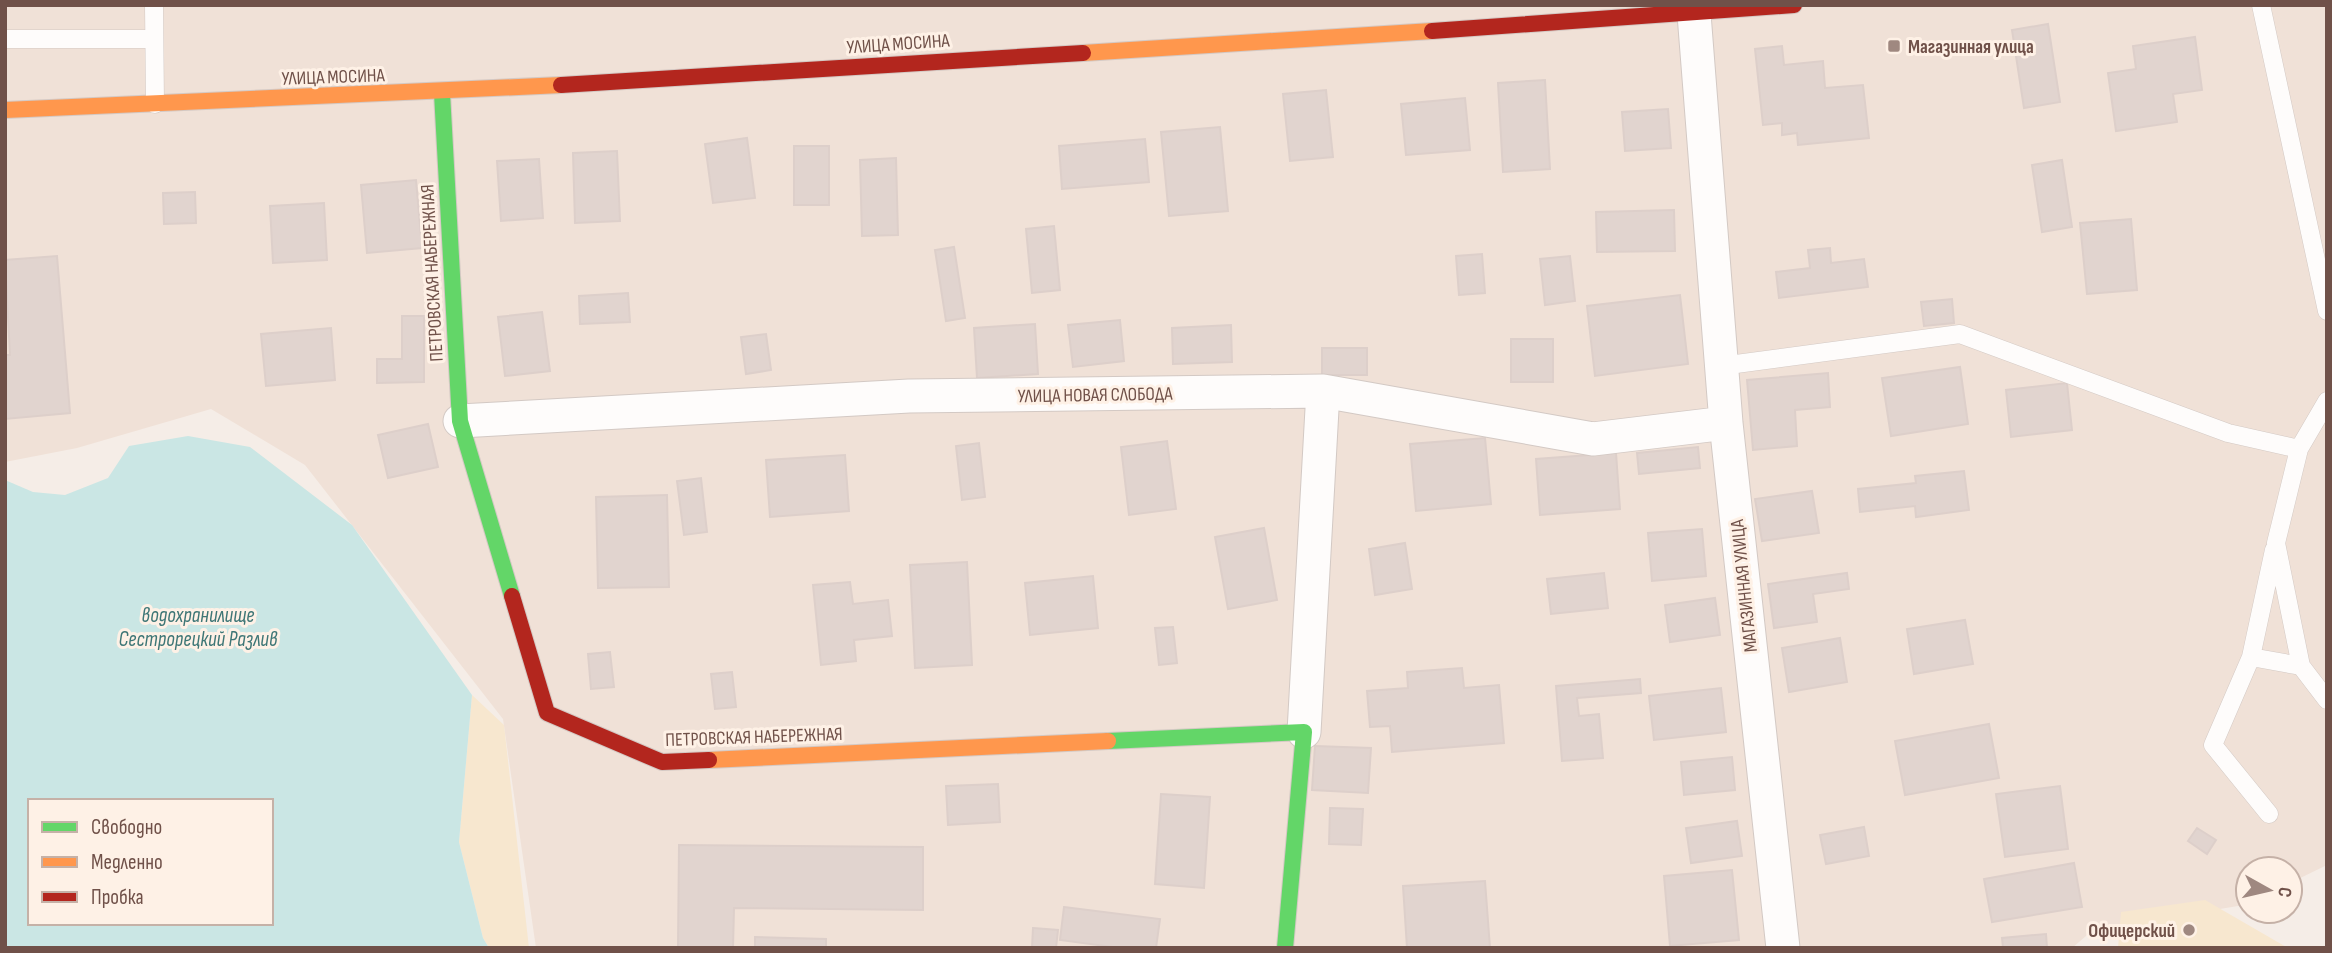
<svg xmlns="http://www.w3.org/2000/svg" width="2332" height="953" viewBox="0 0 2332 953" font-family="'Sofia Sans Condensed',sans-serif">
<style>
.residential{fill:#f0e1d7}
.sand{fill:#f7e7cf}
.water{fill:#cae6e4;fill-rule:evenodd}
.building{fill:#e1d4cf;stroke:#ddcfca;stroke-width:2}
.lines{fill:none;stroke-linecap:round;stroke-linejoin:round}
.lane-casing{stroke:#d3c9c4;stroke-width:19}
.street-casing{stroke:#d3c9c4;stroke-width:35}
.fast-casing{stroke:#d4c9c4;stroke-width:18}
.slow-casing{stroke:#d4c9c4;stroke-width:18}
.jam-casing{stroke:#d4c9c4;stroke-width:18}
.lane{stroke:#fefcfb;stroke-width:18}
.street{stroke:#fefcfb;stroke-width:33}
.fast{stroke:#63d668;stroke-width:16}
.slow{stroke:#ff974d;stroke-width:16}
.jam{stroke:#b3261e;stroke-width:16}
.poi-dot{fill:#9f8880;stroke:#fef1e6;stroke-width:2.5}
.labels{text-anchor:middle;stroke-width:6;stroke-linejoin:round;paint-order:stroke}
.street-label{font-size:19px;fill:#705149;stroke:#fef1e6}
.poi-label{font-size:19px;font-weight:bold;fill:#705149;stroke:#fef1e6;text-anchor:start}
.water-label{font-size:21px;font-style:italic;fill:#3e7676;stroke:#fef1e6}
</style>
<rect width="100%" height="100%" fill="#f5ede7"/>
<!-- residential -->
<path class="residential" d="M 5,5 L 2327,5 L 2327,865 L 2290,883 L 2290,869 L 2248,869 L 2248,903 L 2244,905 L 2093,930 L 2072,948 L 536,948 L 503,719 L 305,465 L 211,409 L 77,448 L 5,462 Z"/>
<!-- sand -->
<path class="sand" d="M 472,695 L 504,725 L 529,948 L 489,948 L 483,938 L 459,842 Z
M 2205,900 L 2288,948 L 2118,948 L 2121,912 Z"/>
<!-- water -->
<path class="water" d="M 188,436 L 250,447 L 352,525 L 472,695 L 459,842 L 483,938 L 489,948 L 5,948 L 5,480 L 33,492 L 65,495 L 108,478 L 129,446 ZM 30,801 L 271,801 L 271,923 L 30,923 Z"/>
<!-- building -->
<path class="building" d="M 2048,24 L 2060,102 L 2024,108 L 2012,30 Z
M 2195,37 L 2202,90 L 2173,94 L 2177,122 L 2116,131 L 2108,73 L 2136,69 L 2133,46 Z
M 1782,46 L 1784,65 L 1823,61 L 1825,88 L 1863,85 L 1869,138 L 1798,145 L 1797,133 L 1782,135 L 1782,123 L 1763,125 L 1755,49 Z
M 1545,80 L 1550,169 L 1503,172 L 1498,83 Z
M 1326,90 L 1333,157 L 1290,161 L 1283,94 Z
M 1465,98 L 1470,150 L 1406,155 L 1401,104 Z
M 1668,109 L 1671,148 L 1625,151 L 1622,112 Z
M 1220,127 L 1228,211 L 1169,216 L 1161,132 Z
M 747,138 L 755,198 L 713,203 L 705,144 Z
M 1145,139 L 1149,182 L 1062,189 L 1059,146 Z
M 794,146 L 829,146 L 829,205 L 794,205 Z
M 617,151 L 620,221 L 575,223 L 573,153 Z
M 896,158 L 898,235 L 862,236 L 860,160 Z
M 539,159 L 543,218 L 501,221 L 497,161 Z
M 2062,160 L 2072,227 L 2042,232 L 2032,165 Z
M 416,180 L 422,248 L 367,253 L 361,185 Z
M 195,192 L 196,223 L 164,224 L 163,193 Z
M 324,203 L 327,260 L 273,263 L 270,206 Z
M 1674,210 L 1675,251 L 1597,252 L 1596,212 Z
M 2131,219 L 2137,290 L 2087,294 L 2080,223 Z
M 1054,226 L 1060,290 L 1032,293 L 1026,229 Z
M 954,247 L 965,318 L 946,321 L 935,250 Z
M 1830,248 L 1831,263 L 1864,259 L 1868,287 L 1779,298 L 1776,272 L 1810,268 L 1808,250 Z
M 1482,254 L 1485,293 L 1459,295 L 1456,256 Z
M 57,256 L 70,413 L 5,419 L 5,355 L 10,355 L 5,260 Z
M 1570,256 L 1575,301 L 1545,305 L 1540,259 Z
M 628,293 L 630,322 L 580,324 L 579,296 Z
M 1680,295 L 1688,364 L 1595,376 L 1587,306 Z
M 1952,299 L 1954,323 L 1924,326 L 1921,302 Z
M 542,312 L 550,371 L 505,376 L 498,317 Z
M 402,316 L 424,316 L 424,382 L 377,383 L 377,359 L 402,359 Z
M 1120,320 L 1124,361 L 1073,367 L 1068,325 Z
M 1035,324 L 1038,374 L 977,378 L 974,328 Z
M 1231,325 L 1232,362 L 1173,364 L 1172,328 Z
M 331,328 L 335,380 L 266,386 L 261,334 Z
M 766,334 L 771,370 L 746,374 L 741,337 Z
M 1511,339 L 1553,339 L 1553,382 L 1511,382 Z
M 1322,348 L 1367,348 L 1367,375 L 1322,375 Z
M 1960,367 L 1968,424 L 1891,436 L 1882,378 Z
M 1828,373 L 1830,407 L 1795,410 L 1797,446 L 1753,450 L 1747,380 Z
M 2067,383 L 2072,430 L 2011,437 L 2006,390 Z
M 428,424 L 438,467 L 388,478 L 378,435 Z
M 1485,438 L 1491,504 L 1416,511 L 1410,444 Z
M 1167,441 L 1176,509 L 1129,515 L 1121,447 Z
M 979,443 L 985,497 L 962,500 L 956,446 Z
M 1698,447 L 1700,468 L 1639,474 L 1637,453 Z
M 1616,453 L 1620,509 L 1540,515 L 1536,459 Z
M 845,455 L 849,511 L 770,517 L 766,460 Z
M 1964,471 L 1969,510 L 1916,517 L 1915,506 L 1860,512 L 1858,489 L 1916,483 L 1915,476 Z
M 701,478 L 707,532 L 684,535 L 677,481 Z
M 1812,491 L 1819,533 L 1762,541 L 1755,499 Z
M 667,495 L 669,587 L 598,588 L 596,497 Z
M 1264,528 L 1277,600 L 1228,609 L 1215,537 Z
M 1702,529 L 1706,576 L 1652,581 L 1648,533 Z
M 1405,543 L 1412,589 L 1375,595 L 1369,549 Z
M 967,562 L 972,665 L 915,668 L 910,565 Z
M 1604,573 L 1608,608 L 1551,614 L 1547,579 Z
M 1847,573 L 1849,589 L 1813,594 L 1817,622 L 1774,628 L 1768,584 Z
M 1093,576 L 1098,628 L 1030,635 L 1025,583 Z
M 850,582 L 853,604 L 888,600 L 892,636 L 854,640 L 856,661 L 821,665 L 813,585 Z
M 1715,598 L 1720,635 L 1670,642 L 1665,605 Z
M 1965,620 L 1973,664 L 1914,674 L 1907,629 Z
M 1173,627 L 1177,663 L 1159,665 L 1155,628 Z
M 1840,638 L 1847,682 L 1789,692 L 1782,648 Z
M 610,652 L 614,687 L 591,689 L 588,654 Z
M 1462,668 L 1464,688 L 1499,685 L 1504,743 L 1392,752 L 1390,726 L 1370,727 L 1367,691 L 1408,688 L 1407,672 Z
M 732,672 L 736,707 L 715,709 L 711,674 Z
M 1640,679 L 1641,693 L 1577,698 L 1579,716 L 1599,714 L 1603,758 L 1562,761 L 1556,686 Z
M 1721,688 L 1726,732 L 1654,740 L 1649,696 Z
M 1989,724 L 1999,778 L 1905,795 L 1895,741 Z
M 1315,746 L 1371,748 L 1368,793 L 1312,790 Z
M 1732,757 L 1735,790 L 1684,795 L 1681,762 Z
M 998,784 L 1000,822 L 948,825 L 946,786 Z
M 2060,786 L 2068,849 L 2005,857 L 1996,794 Z
M 1161,794 L 1210,797 L 1204,888 L 1155,884 Z
M 1330,808 L 1363,809 L 1361,845 L 1329,844 Z
M 1737,821 L 1742,856 L 1691,863 L 1686,828 Z
M 1864,827 L 1869,856 L 1826,864 L 1820,835 Z
M 2197,828 L 2216,840 L 2207,854 L 2188,841 Z
M 679,845 L 923,847 L 923,910 L 734,908 L 733,948 L 678,948 Z
M 2074,863 L 2082,907 L 1992,922 L 1984,879 Z
M 1732,870 L 1739,940 L 1670,946 L 1664,876 Z
M 1485,881 L 1490,948 L 1407,948 L 1403,886 Z
M 1064,907 L 1160,919 L 1156,948 L 1120,948 L 1060,940 Z
M 1033,928 L 1058,930 L 1056,948 L 1032,948 Z
M 2046,934 L 2047,948 L 2003,948 L 2002,938 Z
M 755,937 L 826,939 L 826,948 L 755,948 Z"/>
<g class="lines">
<defs>
<path id="lane" d="M 154,5 L 155,104
M 2261,5 L 2327,311
M 5,39 L 153,39
M 1721,366 L 1960,334 L 2228,433 L 2299,449
M 2327,401 L 2299,449 L 2276,543 L 2301,666 L 2327,700
M 2251,657 L 2301,666
M 2269,814 L 2213,745 L 2251,657 L 2274,550"/>
<path id="street" d="M 1694,14 L 1726,423 L 1783,948
M 460,421 L 909,396 L 1323,391 L 1593,439 L 1726,423
M 1304,732 L 1323,391"/>
<path id="fast" d="M 442,93 L 460,421 L 512,596
M 1108,741 L 1304,732 L 1285,948"/>
<path id="slow" d="M 1083,53 L 1432,31
M 5,110 L 561,85
M 709,760 L 1108,741"/>
<path id="jam" d="M 1432,31 L 1794,5
M 561,85 L 1083,53
M 512,596 L 547,713 L 662,762 L 709,760"/>
</defs>
<!-- lane casing -->
<use href="#lane" class="lane-casing"/>
<!-- street casing -->
<use href="#street" class="street-casing"/>
<!-- fast casing -->
<use href="#fast" class="fast-casing"/>
<!-- slow casing -->
<use href="#slow" class="slow-casing"/>
<!-- jam casing -->
<use href="#jam" class="jam-casing"/>
<!-- lane -->
<use href="#lane" class="lane"/>
<!-- street -->
<use href="#street" class="street"/>
<!-- fast -->
<use href="#fast" class="fast"/>
<!-- slow -->
<use href="#slow" class="slow"/>
<!-- jam -->
<use href="#jam" class="jam"/>
</g>
<!-- markers -->
<g class="poi-dot">
<rect x="1887" y="39" width="14" height="14" rx="3.5"/>
<circle cx="2189" cy="930" r="7"/>
</g>
<g class="labels">
<!-- street labels -->
<g class="street-label">
<text transform="translate(898 43) rotate(-4)" y="7">УЛИЦА МОСИНА</text>
<text transform="translate(333 76) rotate(-2)" y="7">УЛИЦА МОСИНА</text>
<text transform="translate(431 273) rotate(-93)" y="7">ПЕТРОВСКАЯ НАБЕРЕЖНАЯ</text>
<text transform="translate(1095 394) rotate(-1)" y="7">УЛИЦА НОВАЯ СЛОБОДА</text>
<text transform="translate(1743 586) rotate(-96)" y="7">МАГАЗИННАЯ УЛИЦА</text>
<text transform="translate(754 736) rotate(-2)" y="7">ПЕТРОВСКАЯ НАБЕРЕЖНАЯ</text>
</g>
<!-- poi labels -->
<g class="poi-label">
<text x="1908" y="53">Магазинная улица</text>
<text x="2175" y="937" text-anchor="end">Офицерский</text>
</g>
<!-- water labels -->
<g class="water-label">
<text x="198" y="622">водохранилище<tspan x="198" dy="24">Сестрорецкий Разлив</tspan></text>
</g>
</g>
<!-- border -->
<rect width="2332" height="953" fill="none" stroke="#705149" stroke-width="14"/>
<!-- legend -->
<rect x="28" y="799" width="245" height="126" fill="#fef1e6" stroke="#c5b1a7" stroke-width="2"/>
<rect x="42" y="822" width="35" height="10" fill="#63d668" stroke="#c5b1a7" stroke-width="2"/>
<text x="91" y="834" font-size="21" fill="#705149">Свободно</text>
<rect x="42" y="857" width="35" height="10" fill="#ff974d" stroke="#c5b1a7" stroke-width="2"/>
<text x="91" y="869" font-size="21" fill="#705149">Медленно</text>
<rect x="42" y="892" width="35" height="10" fill="#b3261e" stroke="#c5b1a7" stroke-width="2"/>
<text x="91" y="904" font-size="21" fill="#705149">Пробка</text>
<!-- north arrow -->
<g transform="translate(2269 890) rotate(98)"><circle r="33" fill="#fef1e6" stroke="#c5b1a7" stroke-width="2"/>
<path d="M0-5L12 26L0 18L-12 26Z" fill="#9f8880"/>
<text y="-10" font-size="19" font-weight="bold" text-anchor="middle" fill="#705149">С</text>
</g>
</svg>
